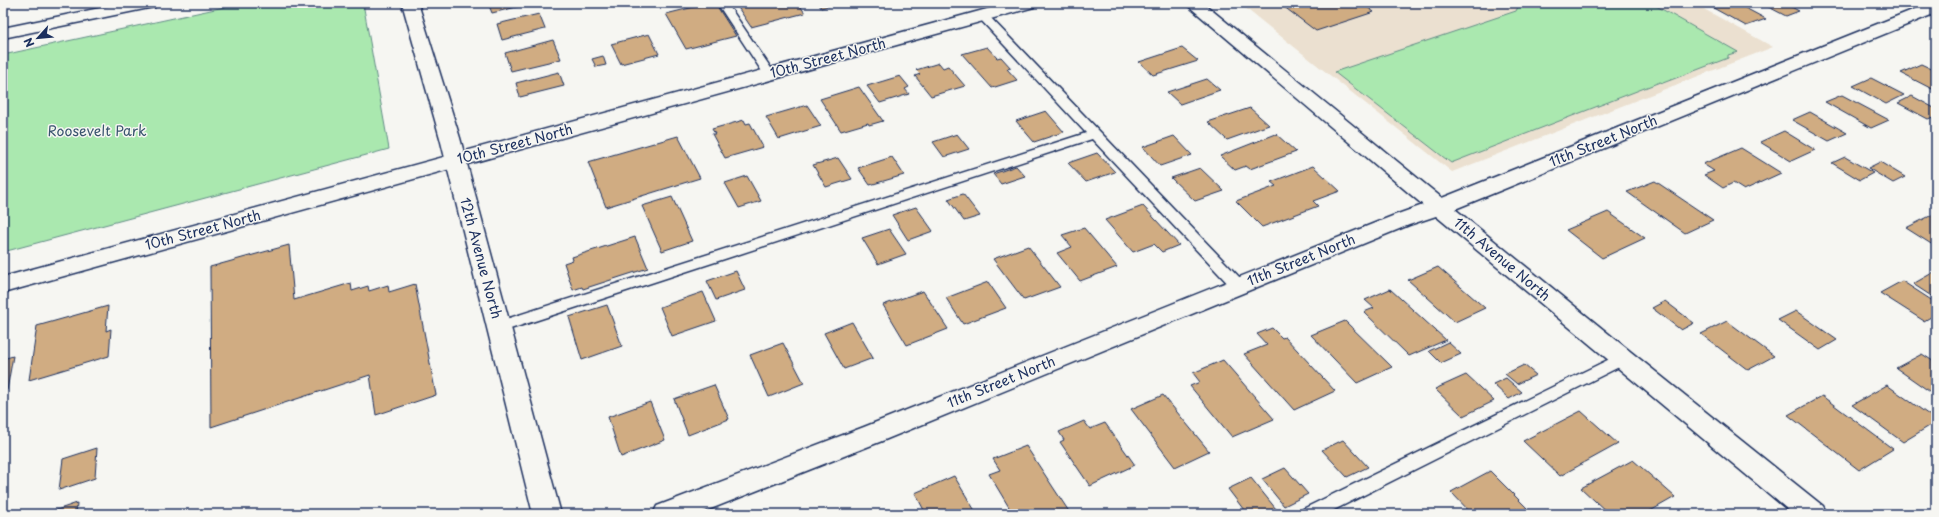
<svg xmlns="http://www.w3.org/2000/svg" width="1939" height="517" viewBox="0 0 1939 517" font-family="'Playpen Sans',sans-serif">
<style>
.built{fill:#ebe0d0}
.green{fill:#aae8af;stroke:#628c86}
.building{fill:#d0ac82;stroke:#1b2f5e}
.lines{fill:none;stroke-linecap:round;stroke-linejoin:round}
.service-casing{stroke:#1b2f5e;stroke-width:3}
.minor-casing{stroke:#1b2f5e;stroke-width:3}
.secondary-casing{stroke:#1b2f5e;stroke-width:3}
.primary-casing{stroke:#1b2f5e;stroke-width:3}
.service{fill:#f6f6f2;fill-rule:evenodd}
.minor{fill:#f6f6f2;fill-rule:evenodd}
.secondary{fill:#f6f6f2;fill-rule:evenodd}
.primary{fill:#f6f6f2;fill-rule:evenodd}
.labels{text-anchor:middle;stroke-width:3;stroke-linejoin:round;paint-order:stroke}
.street-label{font-size:14px;fill:#1b2f5e;stroke:#f6f6f2}
.park-label{font-size:14px;fill:#38546e;stroke:#f6f6f2}
</style>
<rect width="100%" height="100%" fill="#f6f6f2"/>
<filter id="ink" filterUnits="userSpaceOnUse"><feTurbulence type="fractalNoise" baseFrequency=".025" numOctaves="2"/><feDisplacementMap in="SourceGraphic" scale="8" xChannelSelector="R" yChannelSelector="G"/><feConvolveMatrix kernelMatrix="1 2 1 2 8 2 1 2 1" color-interpolation-filters="sRGB"/></filter>
<g filter="url(#ink)">
<!-- built -->
<path class="built" d="M 1239,3 L 1693,3 L 1773,47 L 1452,172 Z"/>
<!-- green -->
<path class="green" d="M 243,3 L 363,3 L 389,149 L 3,252 L 3,55 Z
M 1520,3 L 1651,3 L 1738,52 L 1728,55 L 1728,58 L 1663,83 L 1660,82 L 1451,163 L 1334,72 L 1516,11 Z"/>
<!-- building -->
<path class="building" d="M 488,3 L 528,3 L 529,4 L 492,13 Z
M 710,3 L 715,3 L 736,36 L 686,49 L 666,14 Z
M 735,3 L 798,3 L 805,13 L 751,27 Z
M 818,3 L 840,3 L 821,8 Z
M 1279,3 L 1374,3 L 1366,6 L 1374,12 L 1316,31 Z
M 1452,3 L 1468,3 L 1467,3 L 1469,5 L 1457,7 Z
M 1709,3 L 1736,3 L 1766,19 L 1746,26 L 1706,4 Z
M 1761,3 L 1784,3 L 1799,11 L 1786,16 Z
M 539,14 L 545,29 L 502,40 L 497,24 Z
M 649,34 L 659,54 L 621,64 L 611,44 Z
M 553,40 L 561,59 L 511,71 L 505,53 Z
M 987,47 L 997,58 L 1001,57 L 1011,68 L 1007,69 L 1017,80 L 992,88 L 962,54 Z
M 1182,48 L 1198,61 L 1153,75 L 1139,62 Z
M 603,56 L 606,65 L 596,67 L 592,59 Z
M 939,63 L 943,68 L 948,66 L 965,86 L 931,96 L 915,76 L 920,74 L 916,70 Z
M 1921,64 L 1936,71 L 1936,91 L 1901,73 Z
M 559,72 L 564,86 L 520,97 L 516,83 Z
M 900,76 L 909,87 L 905,89 L 909,94 L 880,103 L 867,86 Z
M 1871,78 L 1904,95 L 1886,104 L 1853,86 Z
M 1207,79 L 1220,90 L 1180,104 L 1167,92 Z
M 859,87 L 883,121 L 869,125 L 868,123 L 841,131 L 820,99 Z
M 1842,95 L 1889,120 L 1871,128 L 1825,102 Z
M 1912,96 L 1936,109 L 1936,116 L 1928,119 L 1898,103 Z
M 807,105 L 821,126 L 779,139 L 766,117 Z
M 1250,108 L 1269,125 L 1227,140 L 1208,122 Z
M 1046,111 L 1064,132 L 1034,142 L 1016,121 Z
M 1810,112 L 1847,133 L 1829,141 L 1792,120 Z
M 744,120 L 746,124 L 750,123 L 763,147 L 725,158 L 712,134 L 715,134 L 712,129 Z
M 1784,131 L 1815,150 L 1791,161 L 1760,142 Z
M 957,134 L 969,149 L 944,157 L 933,142 Z
M 1276,134 L 1296,152 L 1250,169 L 1246,166 L 1235,170 L 1220,156 Z
M 678,136 L 700,178 L 606,207 L 588,162 Z
M 1174,136 L 1192,155 L 1160,166 L 1143,147 Z
M 1741,148 L 1781,173 L 1744,190 L 1733,183 L 1723,188 L 1704,175 L 1714,171 L 1703,164 Z
M 1097,153 L 1115,172 L 1086,182 L 1068,163 Z
M 892,157 L 904,175 L 870,185 L 858,168 Z
M 1845,157 L 1873,173 L 1860,180 L 1832,163 Z
M 838,158 L 852,179 L 826,187 L 813,165 Z
M 1880,162 L 1905,177 L 1893,183 L 1868,168 Z
M 1016,166 L 1025,176 L 1001,184 L 993,174 Z
M 1313,166 L 1340,191 L 1313,201 L 1318,206 L 1262,227 L 1236,201 L 1276,186 L 1271,182 Z
M 1200,168 L 1224,191 L 1195,201 L 1171,178 Z
M 747,176 L 761,201 L 739,208 L 725,183 Z
M 1655,181 L 1713,220 L 1685,233 L 1627,192 Z
M 963,194 L 980,216 L 964,221 L 948,199 Z
M 672,197 L 692,241 L 662,251 L 642,206 Z
M 1143,206 L 1179,245 L 1162,252 L 1154,244 L 1133,252 L 1105,220 Z
M 916,207 L 933,231 L 908,240 L 892,215 Z
M 1608,212 L 1645,238 L 1602,258 L 1566,230 Z
M 1936,213 L 1936,247 L 1906,228 Z
M 1084,228 L 1117,267 L 1080,281 L 1057,253 L 1072,247 L 1062,235 Z
M 889,229 L 906,254 L 878,264 L 862,238 Z
M 635,237 L 648,268 L 583,289 L 582,287 L 573,290 L 564,263 L 573,260 L 572,257 Z
M 289,245 L 294,300 L 351,283 L 352,291 L 368,286 L 369,291 L 388,285 L 389,292 L 415,284 L 436,395 L 376,415 L 370,375 L 211,427 L 210,267 Z
M 1028,246 L 1060,287 L 1024,300 L 993,259 Z
M 1438,267 L 1485,308 L 1455,322 L 1408,280 Z
M 736,271 L 745,290 L 716,300 L 707,281 Z
M 1934,272 L 1936,274 L 1936,299 L 1913,284 Z
M 1902,281 L 1936,303 L 1936,314 L 1924,321 L 1880,293 Z
M 988,282 L 1006,308 L 963,324 L 946,298 Z
M 1390,289 L 1446,340 L 1409,356 L 1364,312 L 1374,308 L 1365,300 Z
M 923,291 L 948,329 L 907,345 L 883,305 Z
M 703,292 L 716,321 L 672,336 L 660,307 Z
M 1665,301 L 1694,323 L 1681,330 L 1652,308 Z
M 607,305 L 622,346 L 582,360 L 569,317 Z
M 108,306 L 106,331 L 111,329 L 109,356 L 29,380 L 37,326 Z
M 1796,311 L 1837,340 L 1820,350 L 1778,320 Z
M 1345,321 L 1392,367 L 1357,383 L 1311,335 Z
M 1727,321 L 1774,356 L 1748,370 L 1701,334 Z
M 852,322 L 873,358 L 844,369 L 824,333 Z
M 1272,328 L 1282,338 L 1285,337 L 1335,391 L 1294,410 L 1244,354 L 1267,345 L 1257,334 Z
M 1448,342 L 1461,354 L 1441,363 L 1429,351 Z
M 783,343 L 804,383 L 769,397 L 750,355 Z
M 1922,354 L 1936,363 L 1936,396 L 1896,368 Z
M 13,356 L 7,390 L 3,392 L 3,359 Z
M 1223,360 L 1274,419 L 1232,437 L 1190,386 L 1200,382 L 1193,373 Z
M 1524,365 L 1536,375 L 1517,384 L 1505,374 Z
M 1466,375 L 1494,401 L 1463,416 L 1435,389 Z
M 1506,378 L 1522,392 L 1509,399 L 1493,384 Z
M 714,385 L 729,419 L 688,435 L 674,399 Z
M 1887,385 L 1936,420 L 1936,422 L 1903,442 L 1852,405 Z
M 1163,395 L 1209,451 L 1175,467 L 1131,409 Z
M 1822,396 L 1893,449 L 1859,470 L 1788,415 Z
M 650,402 L 665,440 L 621,457 L 608,417 Z
M 1581,411 L 1618,444 L 1560,476 L 1523,441 Z
M 1084,421 L 1090,429 L 1105,423 L 1135,465 L 1090,486 L 1060,442 L 1064,440 L 1059,432 Z
M 1343,440 L 1368,467 L 1347,477 L 1322,450 Z
M 1026,446 L 1070,513 L 1013,514 L 989,474 L 1000,470 L 993,459 Z
M 97,448 L 95,478 L 59,490 L 63,459 Z
M 1633,460 L 1675,497 L 1645,514 L 1609,514 L 1581,488 Z
M 1285,468 L 1308,494 L 1284,506 L 1262,479 Z
M 1490,471 L 1527,508 L 1516,514 L 1472,514 L 1451,492 Z
M 954,476 L 977,514 L 926,514 L 915,493 Z
M 1251,478 L 1276,509 L 1267,514 L 1247,514 L 1228,489 Z
M 77,503 L 76,514 L 45,514 Z"/>
<g class="lines">
<defs>
<path id="service" d="M 717,3 L 727,3 L 775,74 L 773,76 L 765,76 Z
M 983,13 L 987,14 L 1244,282 L 1246,286 L 1244,290 L 1239,291 L 1234,290 L 1092,139 L 504,331 L 499,333 L 494,331 L 492,327 L 494,323 L 1086,133 L 979,18 L 978,16 L 979,14 Z
M 1622,353 L 1627,355 L 1630,359 L 1627,363 L 1326,514 L 1300,514 L 1303,509 Z"/>
<path id="minor" d="M 124,3 L 157,3 L 155,7 L 149,8 L 3,38 L 3,28 Z
M 1185,3 L 1203,3 L 1442,198 L 1930,3 L 1936,3 L 1936,13 L 1455,209 L 1631,352 L 1823,506 L 1827,514 L 1793,514 L 1436,216 L 1409,225 L 882,441 L 698,514 L 653,514 L 657,506 L 864,427 L 1395,215 L 1423,205 Z"/>
<path id="secondary" d="M 402,3 L 418,3 L 460,138 L 561,514 L 533,514 L 440,138 Z"/>
<path id="primary" d="M 1009,3 L 1036,3 L 1034,7 L 3,293 L 3,277 Z"/>
</defs>
<!-- service casing -->
<use href="#service" class="service-casing"/>
<!-- minor casing -->
<use href="#minor" class="minor-casing"/>
<!-- secondary casing -->
<use href="#secondary" class="secondary-casing"/>
<!-- primary casing -->
<use href="#primary" class="primary-casing"/>
<!-- service -->
<use href="#service" class="service"/>
<!-- minor -->
<use href="#minor" class="minor"/>
<!-- secondary -->
<use href="#secondary" class="secondary"/>
<!-- primary -->
<use href="#primary" class="primary"/>
</g>
</g>
<g class="labels">
<!-- street labels -->
<g class="street-label">
<text transform="translate(828 58) rotate(-15)" y="5">10th Street North</text>
<text transform="translate(1603 141) rotate(-22)" y="5">11th Street North</text>
<text transform="translate(515 144) rotate(-15)" y="5">10th Street North</text>
<text transform="translate(203 230) rotate(-15)" y="5">10th Street North</text>
<text transform="translate(481 258) rotate(75)" y="5">12th Avenue North</text>
<text transform="translate(1502 259) rotate(40)" y="5">11th Avenue North</text>
<text transform="translate(1301 260) rotate(-22)" y="5">11th Street North</text>
<text transform="translate(1001 382) rotate(-22)" y="5">11th Street North</text>
</g>
<!-- park labels -->
<g class="park-label">
<text x="97" y="136">Roosevelt Park</text>
</g>
</g>
<!-- margin -->
<rect width="1939" height="517" fill="none" stroke="#f6f6f2" stroke-width="16"/>
<rect x="8" y="8" width="1923" height="501" fill="none" stroke="#1b2f5e" stroke-width="1.5" filter="url(#ink)"/>
<!-- north arrow -->
<g transform="translate(38 38) rotate(243)" stroke="#f6f6f2" stroke-width="3" paint-order="stroke">
<path d="M0-3L7 15L0 10L-7 15Z" fill="#1b2f5e"/>
<text y="-6" font-size="11" font-weight="bold" text-anchor="middle" fill="#1b2f5e">N</text>
</g>
</svg>
